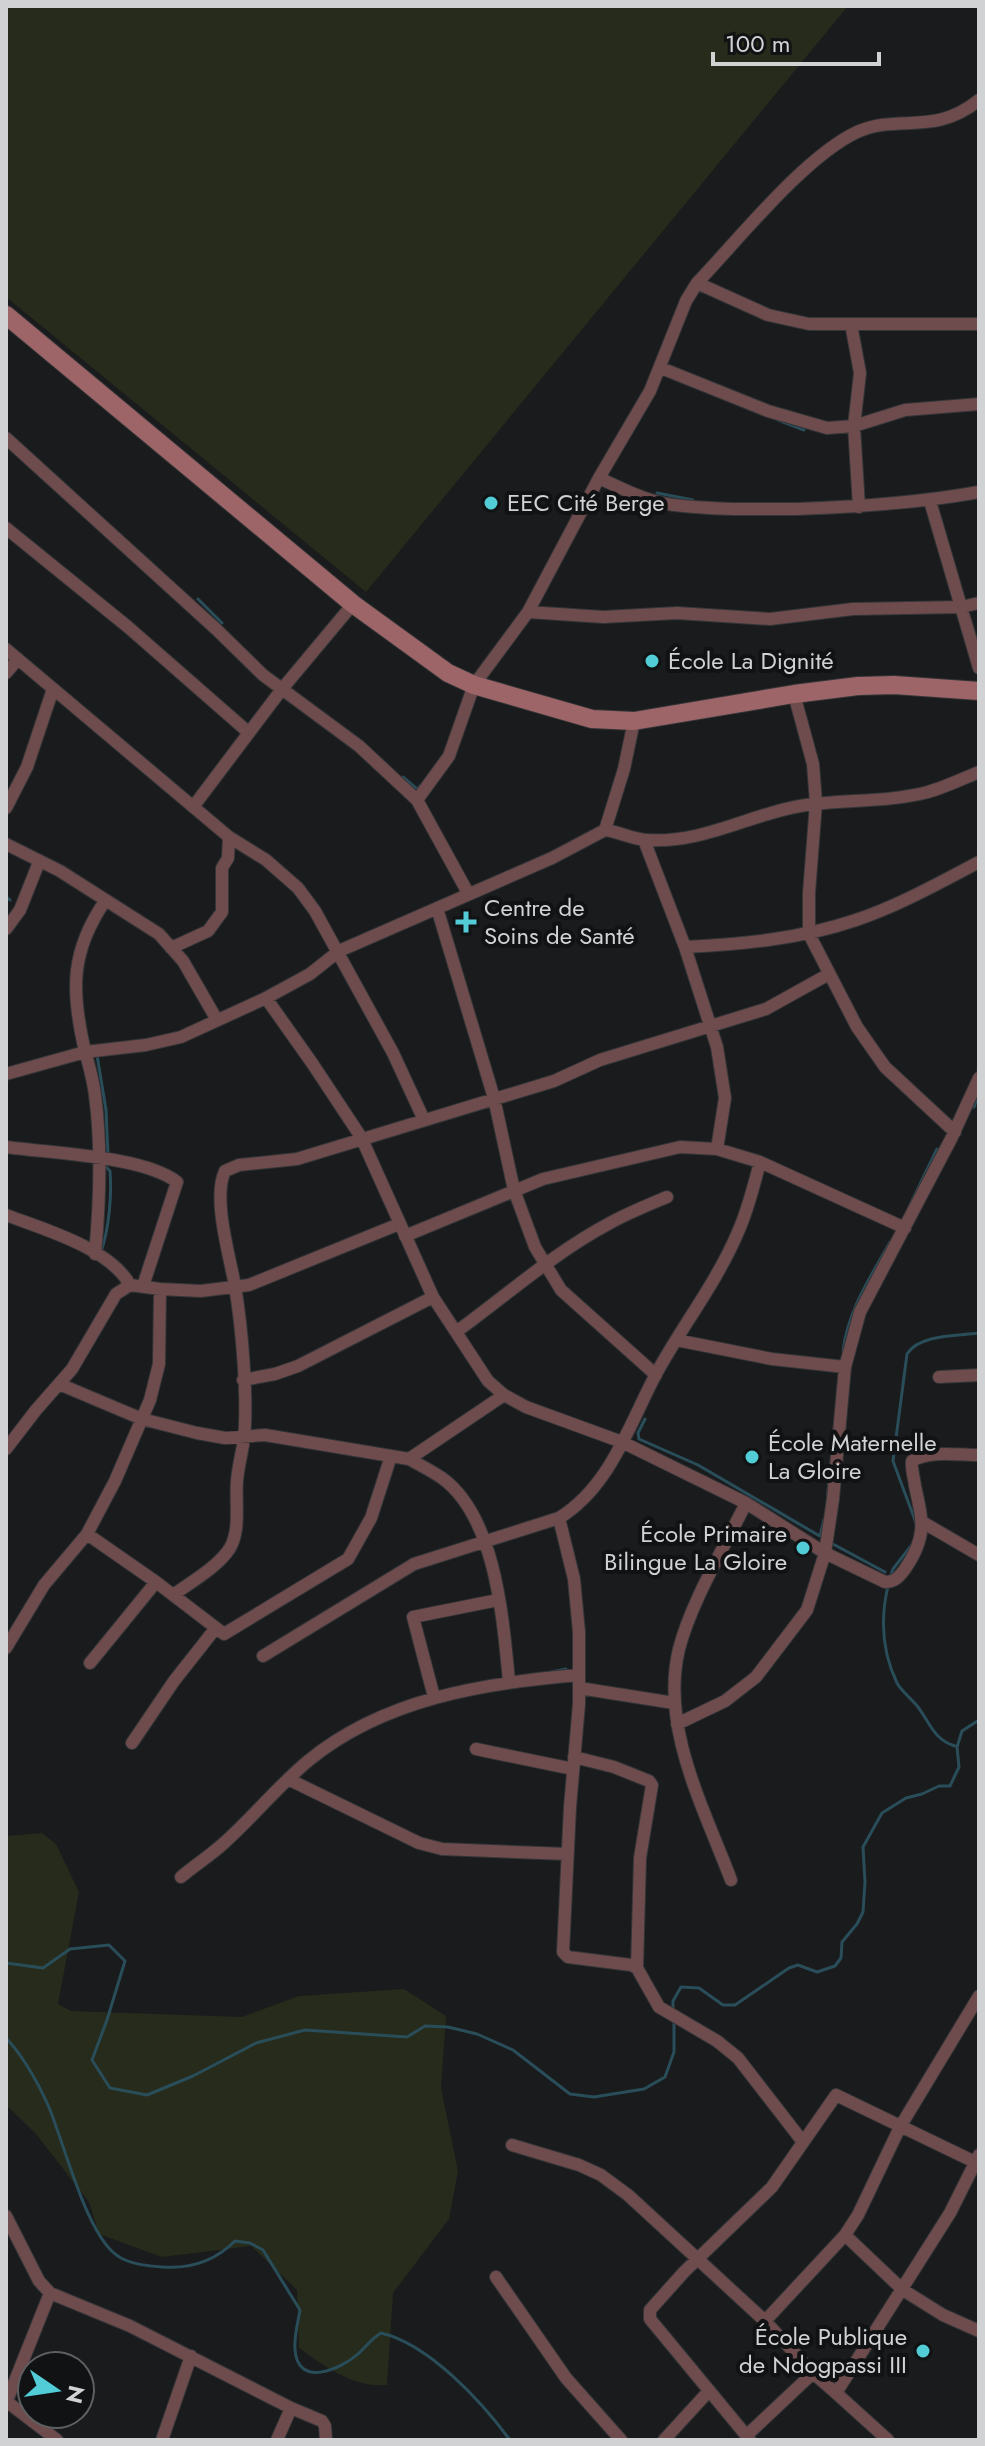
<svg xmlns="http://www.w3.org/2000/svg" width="985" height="2446" viewBox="0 0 985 2446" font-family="Jost,sans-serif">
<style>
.green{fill:#262b1b}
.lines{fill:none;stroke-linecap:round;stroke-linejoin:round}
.stream{stroke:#2a4d5a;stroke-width:3}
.street-casing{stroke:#333537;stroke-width:14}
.secondary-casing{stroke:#333537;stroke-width:20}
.street{stroke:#6e4b4c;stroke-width:12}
.secondary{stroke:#9d6568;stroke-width:18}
.poi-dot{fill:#52ccd6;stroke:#101214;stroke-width:3}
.labels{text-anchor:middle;stroke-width:8;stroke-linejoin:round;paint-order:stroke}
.poi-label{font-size:24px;fill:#d1d2d4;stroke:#101214;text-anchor:start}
</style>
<rect width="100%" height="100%" fill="#191b1d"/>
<!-- green -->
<path class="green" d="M 6,6 L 848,6 L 366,592 L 6,297 Z
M 42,1833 L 56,1844 L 79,1892 L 58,2004 L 71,2011 L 242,2017 L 299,1996 L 404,1989 L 446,2016 L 441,2088 L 458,2171 L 449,2219 L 393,2293 L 387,2385 C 353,2388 326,2367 299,2348 L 297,2290 L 251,2246 L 162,2257 L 99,2234 L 89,2202 L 36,2134 L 6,2105 L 6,1836 Z"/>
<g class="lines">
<!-- stream -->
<path class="stream" d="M 778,420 L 804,430
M 657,493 L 693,500
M 198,599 L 222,623
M 403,777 L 417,789 L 422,784
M 6,897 L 10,900
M 97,1055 L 106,1110 L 108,1154
M 978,1069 L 979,1068
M 971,1107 L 974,1107 L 979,1093
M 909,1207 L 937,1149
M 101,1252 C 109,1228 112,1196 110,1171 L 103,1164
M 843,1351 C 848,1310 870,1278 890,1242
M 645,1419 L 638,1433 L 639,1439 L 698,1465 L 818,1535 L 820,1536 L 824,1519
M 827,1504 L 829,1479
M 916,1523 L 893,1461 L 907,1354 C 919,1334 958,1336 979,1333
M 831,1543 L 885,1572
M 890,1578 L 893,1569 L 914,1542
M 888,1586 C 880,1620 882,1652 897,1683 C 902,1692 912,1699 918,1707 C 930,1723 934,1740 955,1746
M 541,1674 L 566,1669
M 6,1963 L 43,1968 L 70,1949 L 109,1945 L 125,1961 L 107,2020 L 92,2060 L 110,2088 L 147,2095 L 193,2076 L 256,2043 L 305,2030 L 407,2037 L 425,2026 L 448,2027 L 477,2034 L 513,2050 L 570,2094 L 594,2097 L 644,2089 L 665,2077 L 674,2052 L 674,2020
M 673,2012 L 673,2001 L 681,1987 L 699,1988 L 723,2005 L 735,2005 L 789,1968 L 798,1965 L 817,1972 L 835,1966 L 841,1958 L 842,1942 L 857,1924 L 863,1912 L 865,1882 L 863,1847 L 882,1813 L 906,1798 L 922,1794 L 939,1786 L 950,1786 L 959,1767 L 957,1747 L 962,1731 L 979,1720
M 6,2038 C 24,2057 37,2081 48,2105 C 64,2141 87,2241 121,2258 C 134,2265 150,2266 163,2267 C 191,2269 215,2261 235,2241 L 250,2243 L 263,2250 L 300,2310 C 298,2322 294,2336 295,2349 C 297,2388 340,2370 358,2354 C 367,2346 371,2339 381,2333 C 429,2344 482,2402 510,2440"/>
<defs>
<path id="street" d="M 697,283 L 768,315 L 809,324 L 979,324
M 851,324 L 860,373 L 854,426 L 859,507
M 661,368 L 768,411 L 827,428 L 854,426 L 905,410 L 979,404
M 6,438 L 216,629 L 263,675 L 359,746 L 417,800 L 468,893
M 599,478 C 623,489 647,502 674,505 C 714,510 756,509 796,509 C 858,507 918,503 979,492
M 930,501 L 979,668
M 6,528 L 128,627 L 248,732
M 528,612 L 603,617 L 677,613 L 770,619 L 853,609 L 961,607 L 979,603
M 6,649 L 229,837 L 266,860 L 298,888 L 315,911 L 393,1053 L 424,1120
M 6,673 L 18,659
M 794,694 L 813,764 L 816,803 L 809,893 L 809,934 L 857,1027 L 885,1067 L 955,1132
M 417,800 L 449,756 L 474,685 L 528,612 L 599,478 L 650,391 L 686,301 L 697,283 C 739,239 804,157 857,132 C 900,113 933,137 979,100
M 193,807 L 282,689 L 353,604
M 6,808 L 27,767 L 53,689
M 605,830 L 624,769 L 634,721
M 644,840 L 685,947 L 717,1047 L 725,1098 L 717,1149
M 6,844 L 60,871 L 159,934 L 183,961 L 217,1020
M 437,908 L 494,1098 L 514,1190 L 535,1247 L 561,1290 L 656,1375
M 6,929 L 20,910 L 39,862
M 685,947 C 743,944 800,939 856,920 C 898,906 939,883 979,862
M 171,948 L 208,931 L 222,912 L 222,868 L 228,858 L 229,837
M 266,998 L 312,1063 L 361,1137 L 433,1297 L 488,1381 L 504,1395 L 526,1407 L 622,1442 L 746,1503 L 825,1553 L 885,1582 C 895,1582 899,1577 905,1569 C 927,1537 923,1522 915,1486 C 914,1477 911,1469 912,1461 C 929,1450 959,1455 979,1455
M 6,1074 L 85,1052 L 146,1045 L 181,1037 L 266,998 L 310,974 L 339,951 L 552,858 L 605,830 C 619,832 633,839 646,840 C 702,844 748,815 800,806 C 842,799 886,803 928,792 C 945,787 962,779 979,772
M 6,1147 C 49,1153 144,1156 177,1182 L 143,1286
M 6,1215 C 43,1229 110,1248 130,1285 L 160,1289 L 201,1291 L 249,1285 L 399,1224
M 405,1236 L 543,1179 L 680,1147 L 717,1149 L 760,1162 L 905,1228
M 95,1254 C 100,1201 102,1148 95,1095 C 93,1078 88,1063 84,1047 C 71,989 71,951 105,901
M 456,1332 C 507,1295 555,1252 610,1223 C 628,1213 648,1205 667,1197
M 676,1340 L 772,1359 L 845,1367
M 939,1377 L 979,1375
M 243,1380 L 275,1374 L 298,1366 L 433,1297
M 59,1384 L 142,1419 L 197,1433 L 225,1438 L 265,1435 L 409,1459 L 504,1395
M 6,1449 L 36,1410 L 72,1369 L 116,1294 L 130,1285
M 409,1459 C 420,1465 432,1471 442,1478 C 496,1517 503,1620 509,1681
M 559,1518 L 574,1579 L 579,1632 L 579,1704 L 570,1807 L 563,1952 L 568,1957 L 631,1965 L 637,1968 L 659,2007 L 717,2041 L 738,2058 L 803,2142
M 924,1523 L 979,1555
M 87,1534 L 156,1582 L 224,1634 L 348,1559 L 371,1518 L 391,1456
M 173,1595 C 191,1582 218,1567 230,1548 C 241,1529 235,1502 237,1481 C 238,1467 242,1453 244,1439 C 248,1398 242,1328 235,1286 C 230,1257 212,1198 225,1171 L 239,1165 L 297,1159 L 554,1081 L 600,1060 L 766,1009 L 829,974
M 6,1648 L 44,1585 L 87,1534 L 115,1481 L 150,1400 L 159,1364 L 160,1289
M 263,1656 L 414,1564 L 559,1518 C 610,1487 629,1425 656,1374 C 682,1326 717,1282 738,1232 C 748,1210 754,1185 760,1162
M 90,1663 L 156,1582
M 579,1688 L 674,1703
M 434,1697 L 413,1617 L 498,1600
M 677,1724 L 725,1701 L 756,1677 L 807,1610 L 825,1553 L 833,1499 L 845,1367 L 860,1312 L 951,1139 L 979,1078
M 132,1743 L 174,1681 L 215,1629
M 476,1749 L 573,1769
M 574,1757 L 614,1767 L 649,1781 L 652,1785 L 640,1858 L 637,1968
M 288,1779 L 419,1843 L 442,1849 L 567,1854
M 181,1877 C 195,1865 211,1855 224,1843 C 253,1817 278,1786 308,1761 C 383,1699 484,1683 578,1675
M 731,1880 C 704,1808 660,1727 679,1649 C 691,1602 724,1548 746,1503
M 512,2145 L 579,2165 L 601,2175 L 628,2195 L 765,2321 L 813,2373 L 836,2393 L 950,2213 L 979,2155
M 6,2216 L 39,2281 L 50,2293 L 130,2326 L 291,2408 L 322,2421 L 325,2426 L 326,2440
M 845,2235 L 903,2290 L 943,2315 L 979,2331
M 496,2277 L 566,2378 L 621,2440
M 765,2321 L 845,2235 L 858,2215 L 900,2127 L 979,1996
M 836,2393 L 888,2440
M 6,2401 L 57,2440
M 6,2403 L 50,2293
M 746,2436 L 813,2373
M 162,2440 L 191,2356
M 277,2440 L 291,2408
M 664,2440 L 708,2392
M 750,2440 L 650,2319 L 650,2310 L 684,2272 L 772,2187 L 836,2095 L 979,2164"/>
<path id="secondary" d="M 6,315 L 353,604 L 448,673 L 474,685 L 592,719 L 634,721 L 794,694 L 858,686 L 894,685 L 979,691"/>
</defs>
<!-- street casing -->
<use href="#street" class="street-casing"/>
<!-- secondary casing -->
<use href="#secondary" class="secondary-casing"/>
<!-- street -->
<use href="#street" class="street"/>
<!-- secondary -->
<use href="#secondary" class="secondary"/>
</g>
<!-- markers -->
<g class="poi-dot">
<circle cx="491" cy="503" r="8"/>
<circle cx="652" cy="661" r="8"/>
<path d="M462 910h8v8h8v8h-8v8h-8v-8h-8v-8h8z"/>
<circle cx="752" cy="1457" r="8"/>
<circle cx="803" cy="1548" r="8"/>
<circle cx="923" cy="2351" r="8"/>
</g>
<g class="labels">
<!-- poi labels -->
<g class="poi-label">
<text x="507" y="511">EEC Cité Berge</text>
<text x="668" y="669">École La Dignité</text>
<text x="484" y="916">Centre de<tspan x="484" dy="28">Soins de Santé</tspan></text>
<text x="768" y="1451">École Maternelle<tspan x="768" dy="28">La Gloire</tspan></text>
<text x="787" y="1542" text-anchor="end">École Primaire<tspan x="787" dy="28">Bilingue La Gloire</tspan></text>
<text x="907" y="2345" text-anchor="end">École Publique<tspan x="907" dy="28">de Ndogpassi III</tspan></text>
</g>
</g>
<!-- border -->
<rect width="985" height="2446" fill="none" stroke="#d1d2d4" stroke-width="16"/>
<!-- north arrow -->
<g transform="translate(56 2390) rotate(103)"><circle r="38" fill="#101214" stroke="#5d5f61" stroke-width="2"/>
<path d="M0-6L14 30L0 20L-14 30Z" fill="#52ccd6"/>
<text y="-12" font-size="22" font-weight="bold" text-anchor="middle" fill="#d1d2d4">N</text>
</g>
<!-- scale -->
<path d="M713 52v12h166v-12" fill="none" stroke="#d1d2d4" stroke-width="4"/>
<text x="725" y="52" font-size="24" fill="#d1d2d4" stroke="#101214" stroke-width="6" paint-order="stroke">100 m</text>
</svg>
